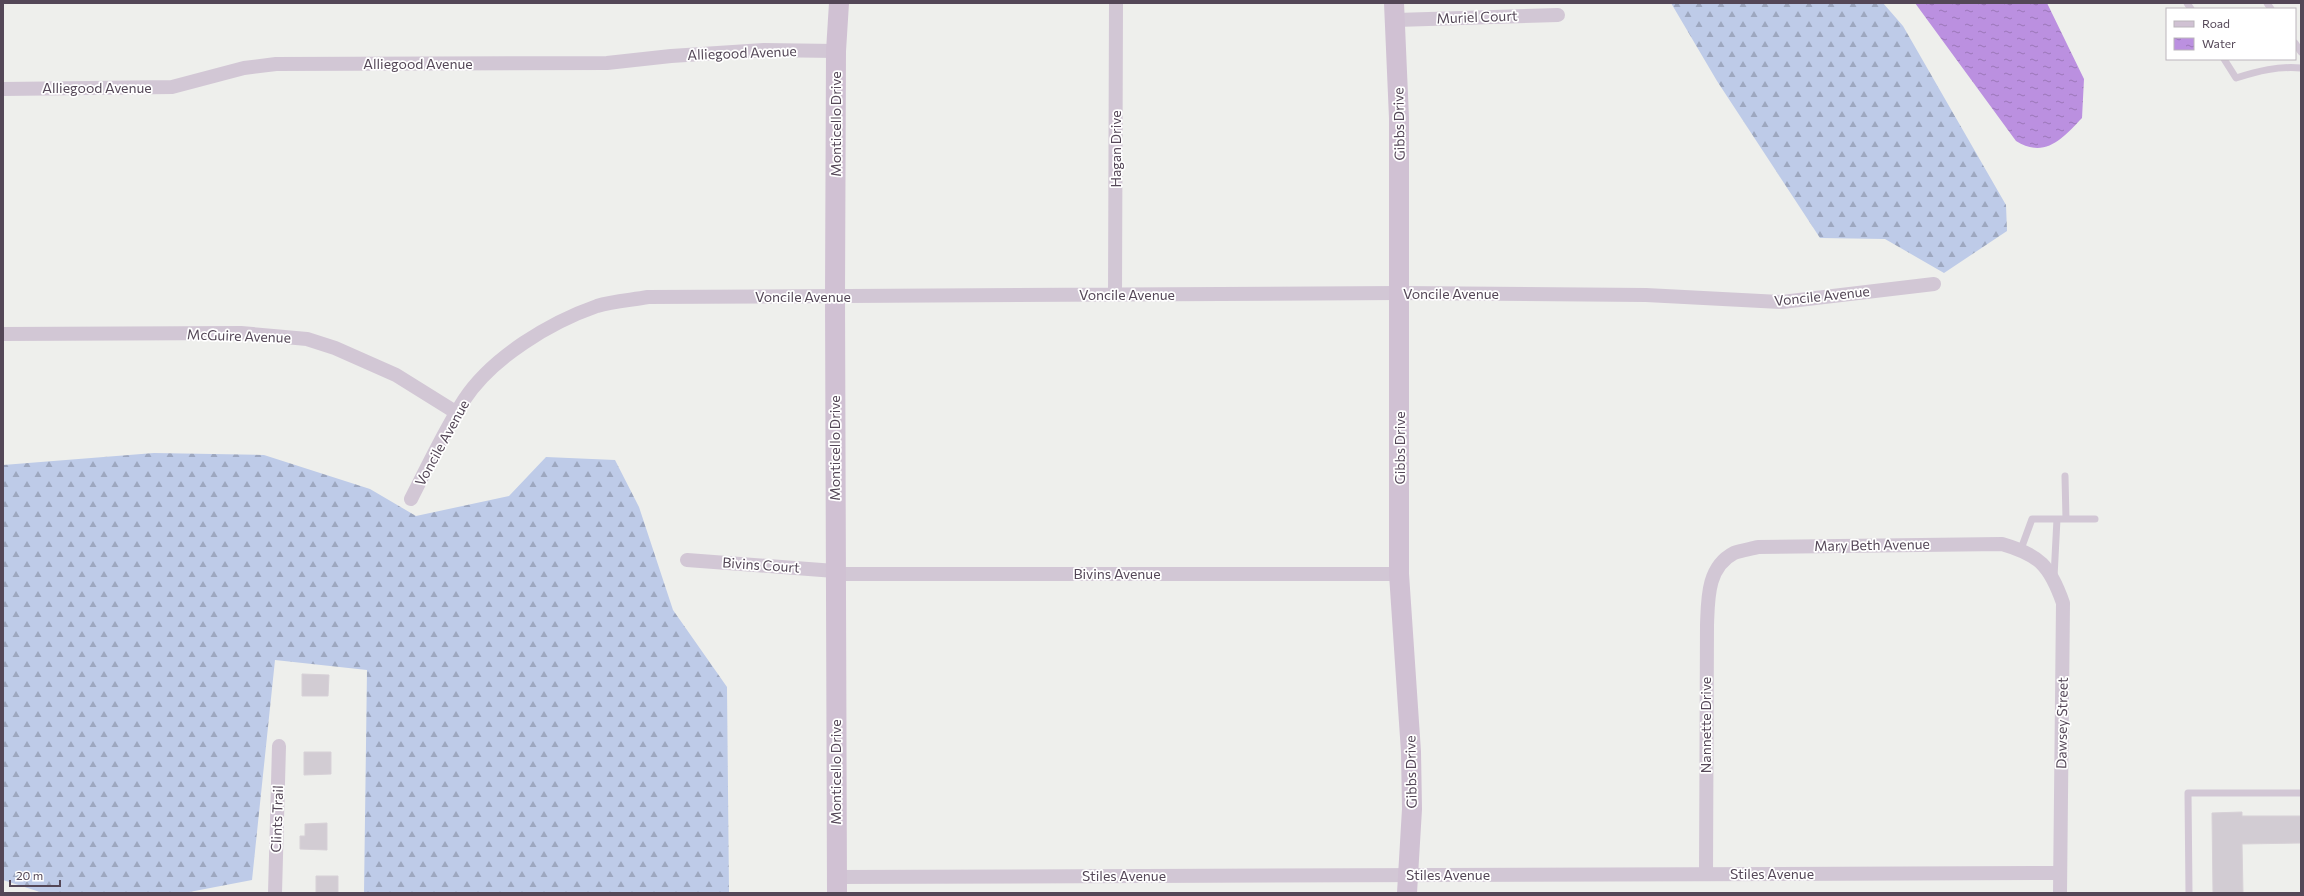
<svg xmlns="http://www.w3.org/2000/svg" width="2304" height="896" viewBox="0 0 2304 896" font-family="Commissioner,sans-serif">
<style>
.forest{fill:url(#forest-firs)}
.water{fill:url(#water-ripples)}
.building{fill:#d2ccd3;stroke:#d7d1d7}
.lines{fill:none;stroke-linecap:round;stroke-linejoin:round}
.lane{stroke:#d2c7d5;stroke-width:7}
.street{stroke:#d2c7d5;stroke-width:14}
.secondary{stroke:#d0c1d3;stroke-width:20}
.labels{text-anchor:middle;stroke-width:3.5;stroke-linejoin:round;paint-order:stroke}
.street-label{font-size:14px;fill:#544757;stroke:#fff}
</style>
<defs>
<pattern id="forest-firs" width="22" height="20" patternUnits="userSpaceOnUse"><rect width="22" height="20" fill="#becbe8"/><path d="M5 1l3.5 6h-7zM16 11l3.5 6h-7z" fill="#9da7bf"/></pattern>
<pattern id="water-ripples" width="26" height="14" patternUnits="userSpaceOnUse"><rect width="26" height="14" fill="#bb90e0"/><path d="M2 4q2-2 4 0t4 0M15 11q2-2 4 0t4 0" fill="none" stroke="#9b77b8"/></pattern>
</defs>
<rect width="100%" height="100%" fill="#eeefec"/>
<!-- forest -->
<path class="forest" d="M 1671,3 L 1883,3 L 1903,26 L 2006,205 L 2007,231 L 1944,273 L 1885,239 L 1820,238 L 1717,81 Z
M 154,453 L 264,455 L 370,489 L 416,516 L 509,496 L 546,457 L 615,460 L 639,507 L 673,610 L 727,687 L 729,893 L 364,893 L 367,670 L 275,660 L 252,880 L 184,893 L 43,893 L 3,880 L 3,465 Z"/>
<!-- water -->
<path class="water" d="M 1915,3 L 2047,3 L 2084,79 L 2082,118 C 2062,139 2045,159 2016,141 Z"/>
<!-- building -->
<path class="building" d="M 302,674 L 329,675 L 328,696 L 302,696 Z
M 304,752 L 331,752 L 331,774 L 304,775 Z
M 2242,812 L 2242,816 L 2301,816 L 2301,843 L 2242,844 L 2243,893 L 2213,893 L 2212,813 Z
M 327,823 L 327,850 L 300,849 L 300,836 L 305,836 L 305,824 Z
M 316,876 L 338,876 L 338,893 L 316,893 Z"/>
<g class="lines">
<!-- lane -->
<path class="lane" d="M 2187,3 L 2191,9
M 2267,3 L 2271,9
M 2295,43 L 2301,52
M 2224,59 L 2236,78 C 2258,71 2278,66 2301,68
M 2065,476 L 2066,519
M 2021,549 L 2032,519 L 2095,519
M 2054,577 L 2057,519
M 2189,893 L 2188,793 L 2301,793"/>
<!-- street -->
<path class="street" d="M 1396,20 L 1558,15
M 3,89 L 172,87 L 244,68 L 276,64 L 607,63 L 671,56 L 764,50 L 836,51
M 1115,295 L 1116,3
M 3,334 L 241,333 L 307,339 L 335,348 L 396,375 L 457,413
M 411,499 C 428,466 444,431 464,400 C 492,357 551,322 597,306 C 613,301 632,300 648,297 L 1400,293 L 1646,295 L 1782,302 L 1934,284
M 687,560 L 835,571
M 835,574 L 1399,574
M 1706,874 L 1707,625 C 1708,599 1707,567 1734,553 C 1741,550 1751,549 1758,547 L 2002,544 C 2040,555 2050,566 2063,603 L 2060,893
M 837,877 L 2060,873
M 275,893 L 279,746"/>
<!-- secondary -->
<path class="secondary" d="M 1394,3 L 1399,118 L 1399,574 L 1411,752 L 1412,809 L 1407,893
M 837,893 L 835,297 L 836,51 L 839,3"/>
</g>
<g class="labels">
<!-- street labels -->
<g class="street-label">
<text transform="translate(1477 17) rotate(-2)" y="5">Muriel Court</text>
<text transform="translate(742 53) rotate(-2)" y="5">Alliegood Avenue</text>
<text x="418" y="69">Alliegood Avenue</text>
<text x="97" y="93">Alliegood Avenue</text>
<text transform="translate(836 124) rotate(-90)" y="5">Monticello Drive</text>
<text transform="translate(1399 124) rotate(-91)" y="5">Gibbs Drive</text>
<text transform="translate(1116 149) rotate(-90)" y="5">Hagan Drive</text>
<text x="1451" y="299">Voncile Avenue</text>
<text x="1127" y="300">Voncile Avenue</text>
<text transform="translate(1822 296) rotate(-6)" y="5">Voncile Avenue</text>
<text x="803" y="302">Voncile Avenue</text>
<text transform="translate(239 336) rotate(2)" y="5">McGuire Avenue</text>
<text transform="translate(442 443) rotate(-61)" y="5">Voncile Avenue</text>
<text transform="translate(835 448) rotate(-90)" y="5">Monticello Drive</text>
<text transform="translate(1400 448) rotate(-90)" y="5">Gibbs Drive</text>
<text transform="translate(1872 545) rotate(-1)" y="5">Mary Beth Avenue</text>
<text transform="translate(761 565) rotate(4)" y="5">Bivins Court</text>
<text x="1117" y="579">Bivins Avenue</text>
<text transform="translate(2062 723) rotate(-89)" y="5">Dawsey Street</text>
<text transform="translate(1706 725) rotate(-90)" y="5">Nannette Drive</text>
<text transform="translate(836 772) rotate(-90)" y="5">Monticello Drive</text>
<text transform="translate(1411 772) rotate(-91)" y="5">Gibbs Drive</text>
<text transform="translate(277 819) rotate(-88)" y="5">Clints Trail</text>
<text x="1772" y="879">Stiles Avenue</text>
<text x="1448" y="880">Stiles Avenue</text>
<text x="1124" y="881">Stiles Avenue</text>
</g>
</g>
<!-- border -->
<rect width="2304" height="896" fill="none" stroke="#544757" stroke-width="8"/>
<!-- legend -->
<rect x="2166" y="8" width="130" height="52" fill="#ffffff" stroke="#bbb5bc"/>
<rect x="2174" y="21" width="20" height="6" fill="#d0c1d3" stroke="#bbb5bc"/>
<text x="2202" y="28" font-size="12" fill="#544757">Road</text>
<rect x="2174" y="38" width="20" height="12" fill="url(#water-ripples)" stroke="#bbb5bc"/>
<text x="2202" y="48" font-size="12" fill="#544757">Water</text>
<!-- scale -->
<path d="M10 880v6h50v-6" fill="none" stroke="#544757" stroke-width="2"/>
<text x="16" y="880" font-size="12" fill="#544757" stroke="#ffffff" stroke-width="3" paint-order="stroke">20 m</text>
</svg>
